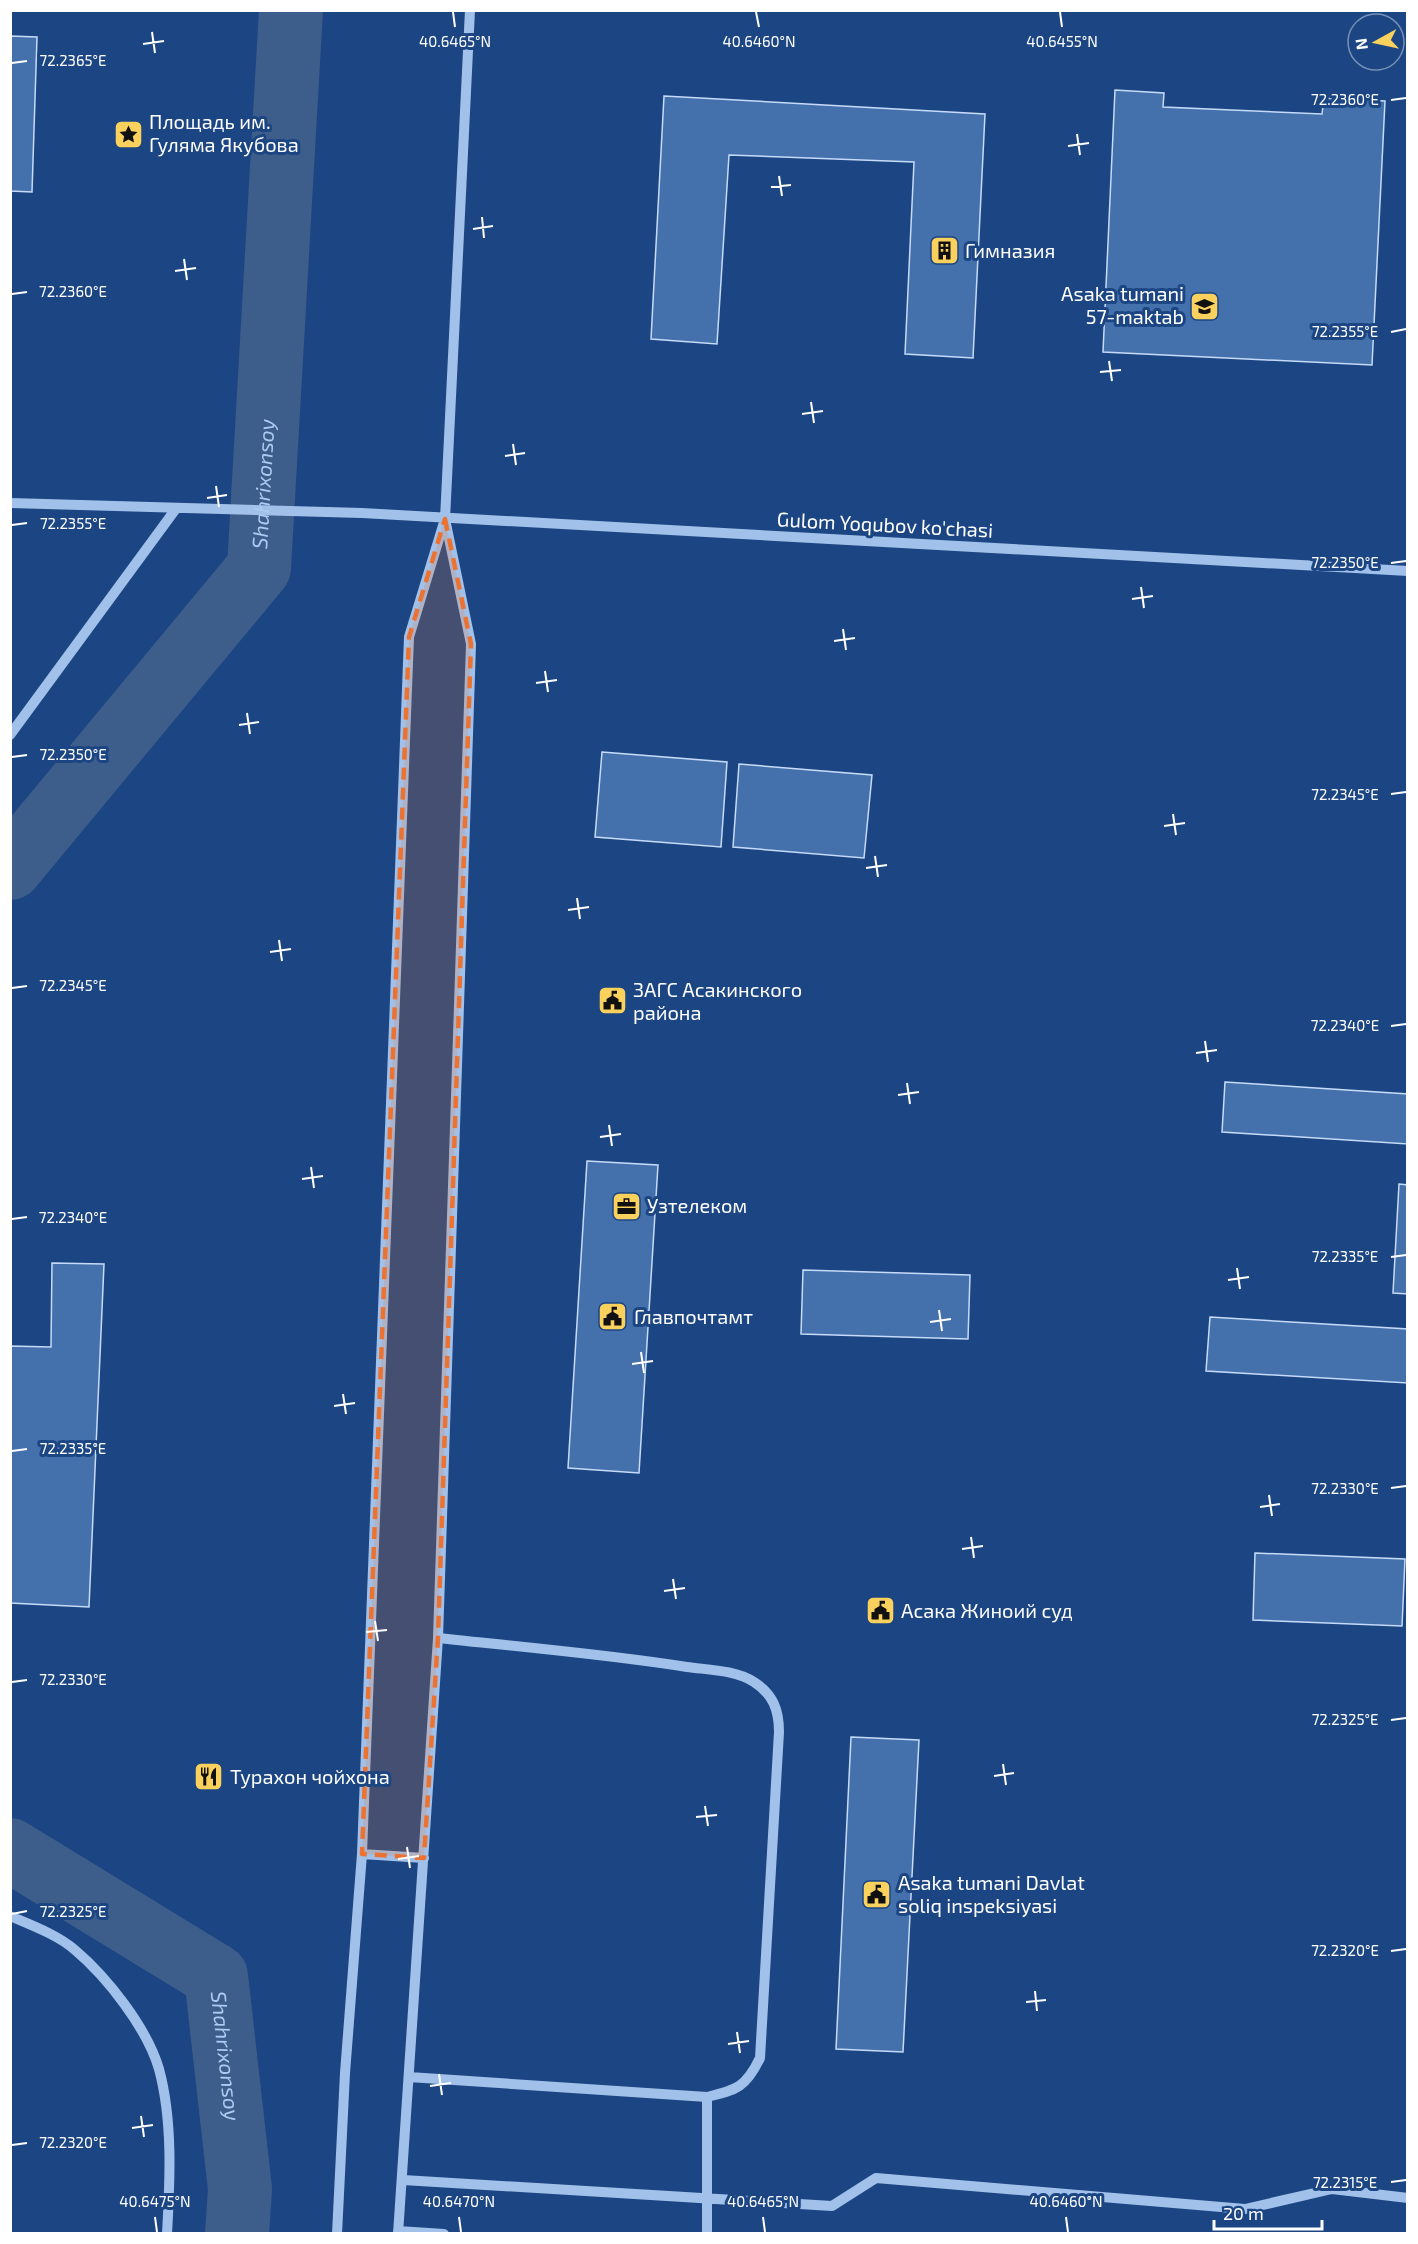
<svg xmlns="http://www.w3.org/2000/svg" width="1418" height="2244" viewBox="0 0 1418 2244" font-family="'Exo 2',sans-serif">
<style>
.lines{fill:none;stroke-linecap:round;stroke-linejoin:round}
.river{stroke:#3d5d8a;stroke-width:64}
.building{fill:#4470ac;stroke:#c6dbf8;stroke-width:1.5}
.minor{stroke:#a1c1ea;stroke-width:10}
.marked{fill:#eb7230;fill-opacity:0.2;stroke:#eb7230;stroke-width:4.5;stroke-dasharray:12 8;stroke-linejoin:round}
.ticks{fill:none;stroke:#fff;stroke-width:2}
.labels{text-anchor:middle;stroke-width:6;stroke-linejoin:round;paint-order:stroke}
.poi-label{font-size:20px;fill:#fff;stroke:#1c4683;text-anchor:start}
.street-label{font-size:20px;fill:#fff;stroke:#1c4683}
.water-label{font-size:21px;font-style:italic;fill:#accbf2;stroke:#1c4683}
.ticks-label{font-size:15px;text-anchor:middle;fill:#fff;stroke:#1c4683;stroke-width:6;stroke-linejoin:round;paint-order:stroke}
</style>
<rect width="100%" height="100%" fill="#1c4683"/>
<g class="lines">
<!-- river -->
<g class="river">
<path id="s1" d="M 10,868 L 259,568 L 291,10"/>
<path id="s2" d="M 10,1850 L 216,1976 L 240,2189 L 237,2234"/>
</g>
</g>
<!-- building -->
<path class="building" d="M 10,36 L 37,37 L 32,192 L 10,191 Z
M 1115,90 L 1164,93 L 1163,107 L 1322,114 L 1324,98 L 1385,101 L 1372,365 L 1103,352 Z
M 664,96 L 985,114 L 973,358 L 905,354 L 914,162 L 729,155 L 717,344 L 651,339 Z
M 602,752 L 727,762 L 721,847 L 595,837 Z
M 739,764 L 872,775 L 864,858 L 733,847 Z
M 1225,1082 L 1408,1094 L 1408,1144 L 1222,1132 Z
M 587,1161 L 658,1165 L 639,1473 L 568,1468 Z
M 1399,1184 L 1408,1185 L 1408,1294 L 1393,1293 Z
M 52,1263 L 104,1264 L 89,1607 L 10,1603 L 10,1346 L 51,1347 Z
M 803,1270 L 970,1275 L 968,1339 L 801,1334 Z
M 1210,1317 L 1408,1329 L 1408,1383 L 1206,1371 Z
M 1255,1553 L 1405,1559 L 1402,1626 L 1253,1620 Z
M 851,1737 L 919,1740 L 903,2052 L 836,2049 Z"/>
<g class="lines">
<!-- minor -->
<path class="minor" d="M 10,503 L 362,513 L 1408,571
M 10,735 L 175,510
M 362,1854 L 424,1858
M 10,1916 C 31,1925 58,1935 75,1950 C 107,1977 147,2028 159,2069 C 173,2121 170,2180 167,2234
M 409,2077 L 707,2097 C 737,2090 746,2087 760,2058 L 779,1732 C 779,1710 773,1694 754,1682 C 735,1670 709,1670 687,1667 C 605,1654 521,1647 438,1638
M 707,2097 L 707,2234
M 403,2180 L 832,2206 L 876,2178 L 1245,2209 L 1332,2189 L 1408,2198
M 398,2231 L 444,2234
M 337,2234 L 345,2073 L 362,1854 L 409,637 L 445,519 L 470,10
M 398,2234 L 438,1638 L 471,644 L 445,519"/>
</g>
<!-- marked area -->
<path class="marked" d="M 445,519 L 471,644 L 438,1638 L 424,1858 L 362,1854 L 409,637 Z"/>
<!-- ticks -->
<path class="ticks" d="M 453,12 L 455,27M 756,12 L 759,27M 1060,12 L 1062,27M 152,32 L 155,53M 143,44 L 164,41M 12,63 L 27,61M 1391,100 L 1406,98M 1077,134 L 1080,155M 1068,146 L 1089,143M 779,176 L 782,196M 771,187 L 791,185M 482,217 L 484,238M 473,229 L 493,226M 184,259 L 187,280M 175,271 L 196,268M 12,294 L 27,292M 1391,332 L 1406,329M 1109,361 L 1112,381M 1100,372 L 1121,370M 811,402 L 814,423M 802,414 L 823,411M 513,444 L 516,465M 505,456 L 525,453M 216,486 L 219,507M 207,498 L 227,495M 12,525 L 27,523M 1391,563 L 1406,561M 1141,587 L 1144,608M 1132,599 L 1153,596M 843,629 L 846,650M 834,641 L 855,638M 545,671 L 548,692M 536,683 L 557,680M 247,713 L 250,734M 239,725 L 259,722M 12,757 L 27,755M 1391,794 L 1406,792M 1173,814 L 1176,835M 1164,826 L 1185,823M 875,856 L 878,877M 866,868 L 887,865M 577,898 L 580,919M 568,910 L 589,907M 279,940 L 282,961M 270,952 L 291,949M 12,988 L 27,986M 1391,1026 L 1406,1024M 1205,1041 L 1208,1062M 1196,1053 L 1217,1050M 907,1083 L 910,1104M 898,1095 L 919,1092M 609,1125 L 612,1146M 600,1137 L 621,1134M 311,1167 L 314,1188M 302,1179 L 323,1176M 12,1219 L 27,1217M 1391,1257 L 1406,1255M 1237,1268 L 1240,1289M 1228,1280 L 1249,1277M 939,1310 L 942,1331M 930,1322 L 951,1319M 641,1352 L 644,1373M 632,1364 L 653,1361M 343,1394 L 346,1414M 334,1406 L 355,1403M 12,1451 L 27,1449M 1391,1488 L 1406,1486M 1269,1495 L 1272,1516M 1260,1507 L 1280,1504M 971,1537 L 974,1558M 962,1549 L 983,1546M 673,1579 L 676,1599M 664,1591 L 685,1588M 375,1621 L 378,1641M 366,1632 L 387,1630M 12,1682 L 27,1680M 1391,1720 L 1406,1718M 1003,1764 L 1006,1785M 994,1776 L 1014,1773M 705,1806 L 708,1826M 696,1817 L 717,1815M 407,1847 L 410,1868M 398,1859 L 419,1856M 12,1914 L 27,1911M 1391,1951 L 1406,1949M 1035,1991 L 1037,2011M 1026,2002 L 1046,2000M 737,2032 L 740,2053M 728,2044 L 749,2041M 439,2074 L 442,2095M 430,2086 L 451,2083M 141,2116 L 144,2137M 132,2128 L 153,2125M 12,2145 L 27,2143M 1391,2182 L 1406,2180M 155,2217 L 157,2232M 459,2217 L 461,2232M 763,2217 L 765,2232M 1066,2217 L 1068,2232"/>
<!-- icons -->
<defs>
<symbol id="sight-square" viewBox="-11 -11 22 22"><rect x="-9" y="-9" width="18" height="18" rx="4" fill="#fbd15e" stroke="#1c4683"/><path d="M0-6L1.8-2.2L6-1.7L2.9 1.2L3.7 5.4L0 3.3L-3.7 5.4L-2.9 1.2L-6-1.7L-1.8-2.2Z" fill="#111"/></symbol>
<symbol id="building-square" viewBox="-11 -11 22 22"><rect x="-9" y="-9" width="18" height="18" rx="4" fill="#fbd15e" stroke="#1c4683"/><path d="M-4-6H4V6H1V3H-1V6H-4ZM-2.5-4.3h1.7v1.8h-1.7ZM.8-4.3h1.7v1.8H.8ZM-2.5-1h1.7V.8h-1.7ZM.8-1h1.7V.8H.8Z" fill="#111"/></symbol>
<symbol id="school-square" viewBox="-11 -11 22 22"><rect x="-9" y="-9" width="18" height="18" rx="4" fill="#fbd15e" stroke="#1c4683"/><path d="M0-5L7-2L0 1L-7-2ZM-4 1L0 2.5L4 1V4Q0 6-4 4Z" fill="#111"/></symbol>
<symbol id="civic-square" viewBox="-11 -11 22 22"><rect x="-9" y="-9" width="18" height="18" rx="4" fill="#fbd15e" stroke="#1c4683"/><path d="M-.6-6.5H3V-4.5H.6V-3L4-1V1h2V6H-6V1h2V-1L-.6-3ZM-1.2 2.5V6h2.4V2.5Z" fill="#111"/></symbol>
<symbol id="office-square" viewBox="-11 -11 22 22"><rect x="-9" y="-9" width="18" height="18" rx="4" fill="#fbd15e" stroke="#1c4683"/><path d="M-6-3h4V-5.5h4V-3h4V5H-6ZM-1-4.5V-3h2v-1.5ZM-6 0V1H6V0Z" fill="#111"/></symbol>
<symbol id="restaurant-square" viewBox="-11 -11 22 22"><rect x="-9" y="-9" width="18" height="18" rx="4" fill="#fbd15e" stroke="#1c4683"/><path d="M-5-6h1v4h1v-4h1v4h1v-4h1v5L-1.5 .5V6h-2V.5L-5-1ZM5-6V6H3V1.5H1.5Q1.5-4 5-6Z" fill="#111"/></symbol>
</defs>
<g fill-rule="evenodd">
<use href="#sight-square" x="112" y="118" width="33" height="33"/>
<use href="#building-square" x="928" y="234" width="33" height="33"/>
<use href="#school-square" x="1188" y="290" width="33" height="33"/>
<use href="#civic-square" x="596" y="984" width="33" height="33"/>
<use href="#office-square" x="610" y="1190" width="33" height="33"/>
<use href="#civic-square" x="596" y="1300" width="33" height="33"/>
<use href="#civic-square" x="864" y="1594" width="33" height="33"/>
<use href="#restaurant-square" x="192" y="1760" width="33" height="33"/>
<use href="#civic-square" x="860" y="1878" width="33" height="33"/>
</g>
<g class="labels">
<!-- poi labels -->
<g class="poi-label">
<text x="149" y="129">Площадь им.<tspan x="149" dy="23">Гуляма Якубова</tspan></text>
<text x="965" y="258">Гимназия</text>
<text x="1184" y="301" text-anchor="end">Asaka tumani<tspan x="1184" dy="23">57-maktab</tspan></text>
<text x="633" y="997">ЗАГС Асакинского<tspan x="633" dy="23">района</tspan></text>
<text x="647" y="1213">Узтелеком</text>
<text x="634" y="1324">Главпочтамт</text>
<text x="901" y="1618">Асака Жиноий суд</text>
<text x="230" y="1784">Турахон чойхона</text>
<text x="898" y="1890">Asaka tumani Davlat<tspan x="898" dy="23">soliq inspeksiyasi</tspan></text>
</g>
<!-- street labels -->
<g class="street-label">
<text transform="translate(885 525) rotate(3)" y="7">Gulom Yoqubov ko'chasi</text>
</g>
<!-- water labels -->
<g class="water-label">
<text dy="7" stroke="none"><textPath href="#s1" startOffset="474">Shahrixonsoy</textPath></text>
<text dy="7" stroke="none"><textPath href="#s2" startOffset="322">Shahrixonsoy</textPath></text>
</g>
</g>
<g class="ticks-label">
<text x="455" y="47">40.6465°N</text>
<text x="759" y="47">40.6460°N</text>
<text x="1062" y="47">40.6455°N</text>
<text x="73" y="66">72.2365°E</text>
<text x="1345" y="105">72.2360°E</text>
<text x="73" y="297">72.2360°E</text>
<text x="1345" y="337">72.2355°E</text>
<text x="73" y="529">72.2355°E</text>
<text x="1345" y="568">72.2350°E</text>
<text x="73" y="760">72.2350°E</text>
<text x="1345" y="800">72.2345°E</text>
<text x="73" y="991">72.2345°E</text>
<text x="1345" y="1031">72.2340°E</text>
<text x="73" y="1223">72.2340°E</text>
<text x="1345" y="1262">72.2335°E</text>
<text x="73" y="1454">72.2335°E</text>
<text x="1345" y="1494">72.2330°E</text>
<text x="73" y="1685">72.2330°E</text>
<text x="1345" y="1725">72.2325°E</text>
<text x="73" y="1917">72.2325°E</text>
<text x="1345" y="1956">72.2320°E</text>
<text x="73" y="2148">72.2320°E</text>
<text x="1345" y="2188">72.2315°E</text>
<text x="155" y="2207">40.6475°N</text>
<text x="459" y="2207">40.6470°N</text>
<text x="763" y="2207">40.6465°N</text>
<text x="1066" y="2207">40.6460°N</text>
</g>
<!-- border -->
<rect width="1418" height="2244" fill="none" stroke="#ffffff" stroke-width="24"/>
<!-- north arrow -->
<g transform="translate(1376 42) rotate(262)"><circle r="28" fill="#1c4683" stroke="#7790b5" stroke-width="1.5"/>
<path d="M0-4.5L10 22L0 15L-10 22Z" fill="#fbd15e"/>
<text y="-9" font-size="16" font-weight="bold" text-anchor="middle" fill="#ffffff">N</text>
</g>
<!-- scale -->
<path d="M1214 2220v9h108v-9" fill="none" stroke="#ffffff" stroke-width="3"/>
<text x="1223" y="2220" font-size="18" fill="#ffffff" stroke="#1c4683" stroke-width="4.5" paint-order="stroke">20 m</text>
</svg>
